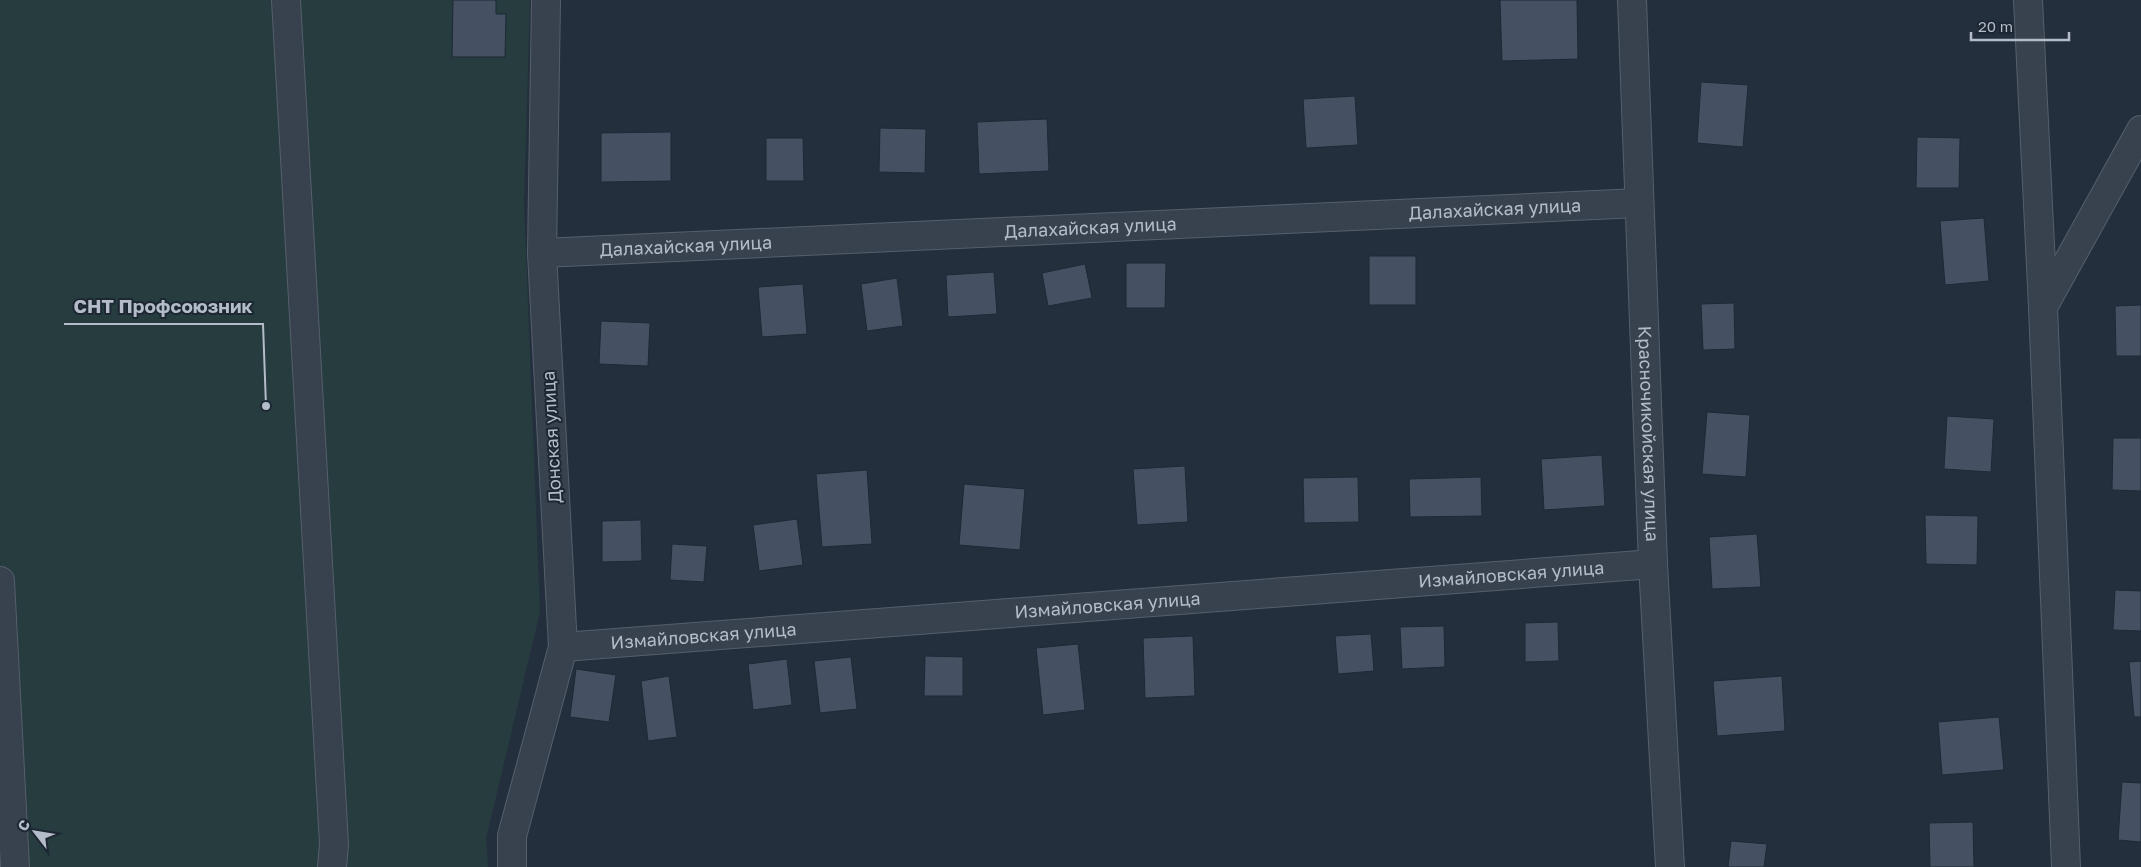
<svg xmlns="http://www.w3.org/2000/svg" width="2141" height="867" viewBox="0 0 2141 867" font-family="'Golos Text',sans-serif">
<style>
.green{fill:#263c3f}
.building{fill:#455162;stroke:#1f2835}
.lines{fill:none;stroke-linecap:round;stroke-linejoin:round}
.street-casing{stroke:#565f6c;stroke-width:30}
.street{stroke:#38414e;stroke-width:28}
.labels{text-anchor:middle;stroke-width:4;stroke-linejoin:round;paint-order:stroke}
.street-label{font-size:18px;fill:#b4bcc9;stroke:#1d2633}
.leader{fill:none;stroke:#b4bcc9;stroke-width:2}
.callout-dot{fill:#b4bcc9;stroke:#1d2633;stroke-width:2}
.callout-label{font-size:19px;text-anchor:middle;font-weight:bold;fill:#b4bcc9;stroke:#1d2633;stroke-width:4;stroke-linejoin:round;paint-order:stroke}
</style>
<rect width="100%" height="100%" fill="#242f3e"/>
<!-- green -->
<path class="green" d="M 0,0 L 530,0 L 524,201 L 540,612 L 486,839 L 488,867 L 0,867 Z"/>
<!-- building -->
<path class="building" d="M 453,0 L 496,0 L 496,14 L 506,14 L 505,57 L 452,57 Z
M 1500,0 L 1577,0 L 1578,59 L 1502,61 Z
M 1701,82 L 1748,85 L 1743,147 L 1697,143 Z
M 1355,96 L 1358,145 L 1306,148 L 1303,99 Z
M 1047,119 L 1049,171 L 979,174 L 977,122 Z
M 880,128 L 926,129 L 925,173 L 879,172 Z
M 671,132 L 671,181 L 601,182 L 601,133 Z
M 1917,137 L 1960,138 L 1959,188 L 1916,188 Z
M 766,138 L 803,138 L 804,181 L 766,181 Z
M 1984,218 L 1989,281 L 1945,285 L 1940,221 Z
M 1369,256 L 1416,256 L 1416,305 L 1369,305 Z
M 1126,263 L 1166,263 L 1165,308 L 1126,308 Z
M 1085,264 L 1092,298 L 1048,306 L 1042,273 Z
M 994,272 L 997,314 L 948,317 L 946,275 Z
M 897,278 L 903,326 L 867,331 L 861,284 Z
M 803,284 L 807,334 L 762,337 L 758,287 Z
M 1734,303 L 1735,349 L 1703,350 L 1701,304 Z
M 2141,305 L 2141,356 L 2116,356 L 2115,306 Z
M 601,321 L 650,323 L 648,366 L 599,364 Z
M 1707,412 L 1750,415 L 1746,477 L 1702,474 Z
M 1947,416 L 1994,419 L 1991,472 L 1944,469 Z
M 2113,438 L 2141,438 L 2141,491 L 2112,490 Z
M 1602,455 L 1605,506 L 1544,510 L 1541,459 Z
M 1185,466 L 1188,522 L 1137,525 L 1133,469 Z
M 867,470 L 872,544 L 822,547 L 816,474 Z
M 1358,477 L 1359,522 L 1304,523 L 1303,478 Z
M 1481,477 L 1482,516 L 1410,517 L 1409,479 Z
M 964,484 L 1025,489 L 1020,550 L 959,545 Z
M 1925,515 L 1978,516 L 1977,565 L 1926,564 Z
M 797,519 L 803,565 L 759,571 L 753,525 Z
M 641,520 L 642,561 L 602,562 L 602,521 Z
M 1757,534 L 1761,587 L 1712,589 L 1709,537 Z
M 672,544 L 707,546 L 704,582 L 670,580 Z
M 2115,590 L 2141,591 L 2141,631 L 2113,630 Z
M 1558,622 L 1559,661 L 1525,662 L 1525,623 Z
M 1444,626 L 1445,667 L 1402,669 L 1400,627 Z
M 1371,634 L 1374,671 L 1338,674 L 1335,636 Z
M 1193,636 L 1195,696 L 1145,698 L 1143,638 Z
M 1078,644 L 1085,710 L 1043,715 L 1036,648 Z
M 925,656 L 963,657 L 963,696 L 924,696 Z
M 851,657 L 857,709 L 820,713 L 814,661 Z
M 787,659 L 792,705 L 753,710 L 748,664 Z
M 2141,661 L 2141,717 L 2134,717 L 2129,662 Z
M 576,669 L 616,675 L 609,722 L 570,717 Z
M 669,676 L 677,737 L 648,741 L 641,681 Z
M 1782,676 L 1785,731 L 1717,736 L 1713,681 Z
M 1999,717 L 2004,770 L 1942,775 L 1938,722 Z
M 2122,782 L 2141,783 L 2141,842 L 2118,840 Z
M 1973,822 L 1974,867 L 1930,867 L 1929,823 Z
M 1731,841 L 1767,844 L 1764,867 L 1728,867 Z"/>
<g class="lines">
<defs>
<g id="street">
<path d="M 286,0 L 334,844 L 332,867"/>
<path id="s1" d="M 1632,0 L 1653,564 L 1670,867"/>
<path d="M 2028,0 L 2043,307"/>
<path id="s2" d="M 542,253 L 1639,203"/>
<path d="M 0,581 L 15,867"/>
<path id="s3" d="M 563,647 L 1653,564"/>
<path d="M 512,867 L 512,836 L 563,647 L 542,253 L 546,0"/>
<path d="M 2066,867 L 2043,307 L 2141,130"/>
</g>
</defs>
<!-- street casing -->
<use href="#street" class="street-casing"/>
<!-- street -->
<use href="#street" class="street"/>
</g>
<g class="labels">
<!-- street labels -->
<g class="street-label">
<text dy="6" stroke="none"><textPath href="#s2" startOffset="954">Далахайская улица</textPath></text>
<text dy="6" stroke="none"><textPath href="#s2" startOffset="549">Далахайская улица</textPath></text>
<text dy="6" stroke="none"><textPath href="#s2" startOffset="144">Далахайская улица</textPath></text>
<text dy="6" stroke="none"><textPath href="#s1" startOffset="434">Красночикойская улица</textPath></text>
<text transform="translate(552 437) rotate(-93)" y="6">Донская улица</text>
<text dy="6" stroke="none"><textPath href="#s3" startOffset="951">Измайловская улица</textPath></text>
<text dy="6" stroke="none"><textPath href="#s3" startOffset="546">Измайловская улица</textPath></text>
<text dy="6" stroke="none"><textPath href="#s3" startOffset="141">Измайловская улица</textPath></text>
</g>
</g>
<!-- callouts -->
<path class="leader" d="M266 406L263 324H64"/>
<circle class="callout-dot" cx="266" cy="406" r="5"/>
<g class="callout-label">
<text x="163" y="313">СНТ Профсоюзник</text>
</g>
<!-- north arrow -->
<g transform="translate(35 832) rotate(301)" stroke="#1d2633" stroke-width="4" paint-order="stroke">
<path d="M0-4L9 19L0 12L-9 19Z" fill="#b4bcc9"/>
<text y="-8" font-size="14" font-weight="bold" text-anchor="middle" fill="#b4bcc9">С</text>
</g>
<!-- scale -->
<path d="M1971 32v8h98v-8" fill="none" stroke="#b4bcc9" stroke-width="2.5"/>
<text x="1978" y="32" font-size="15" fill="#b4bcc9" stroke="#1d2633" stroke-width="4" paint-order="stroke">20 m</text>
</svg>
